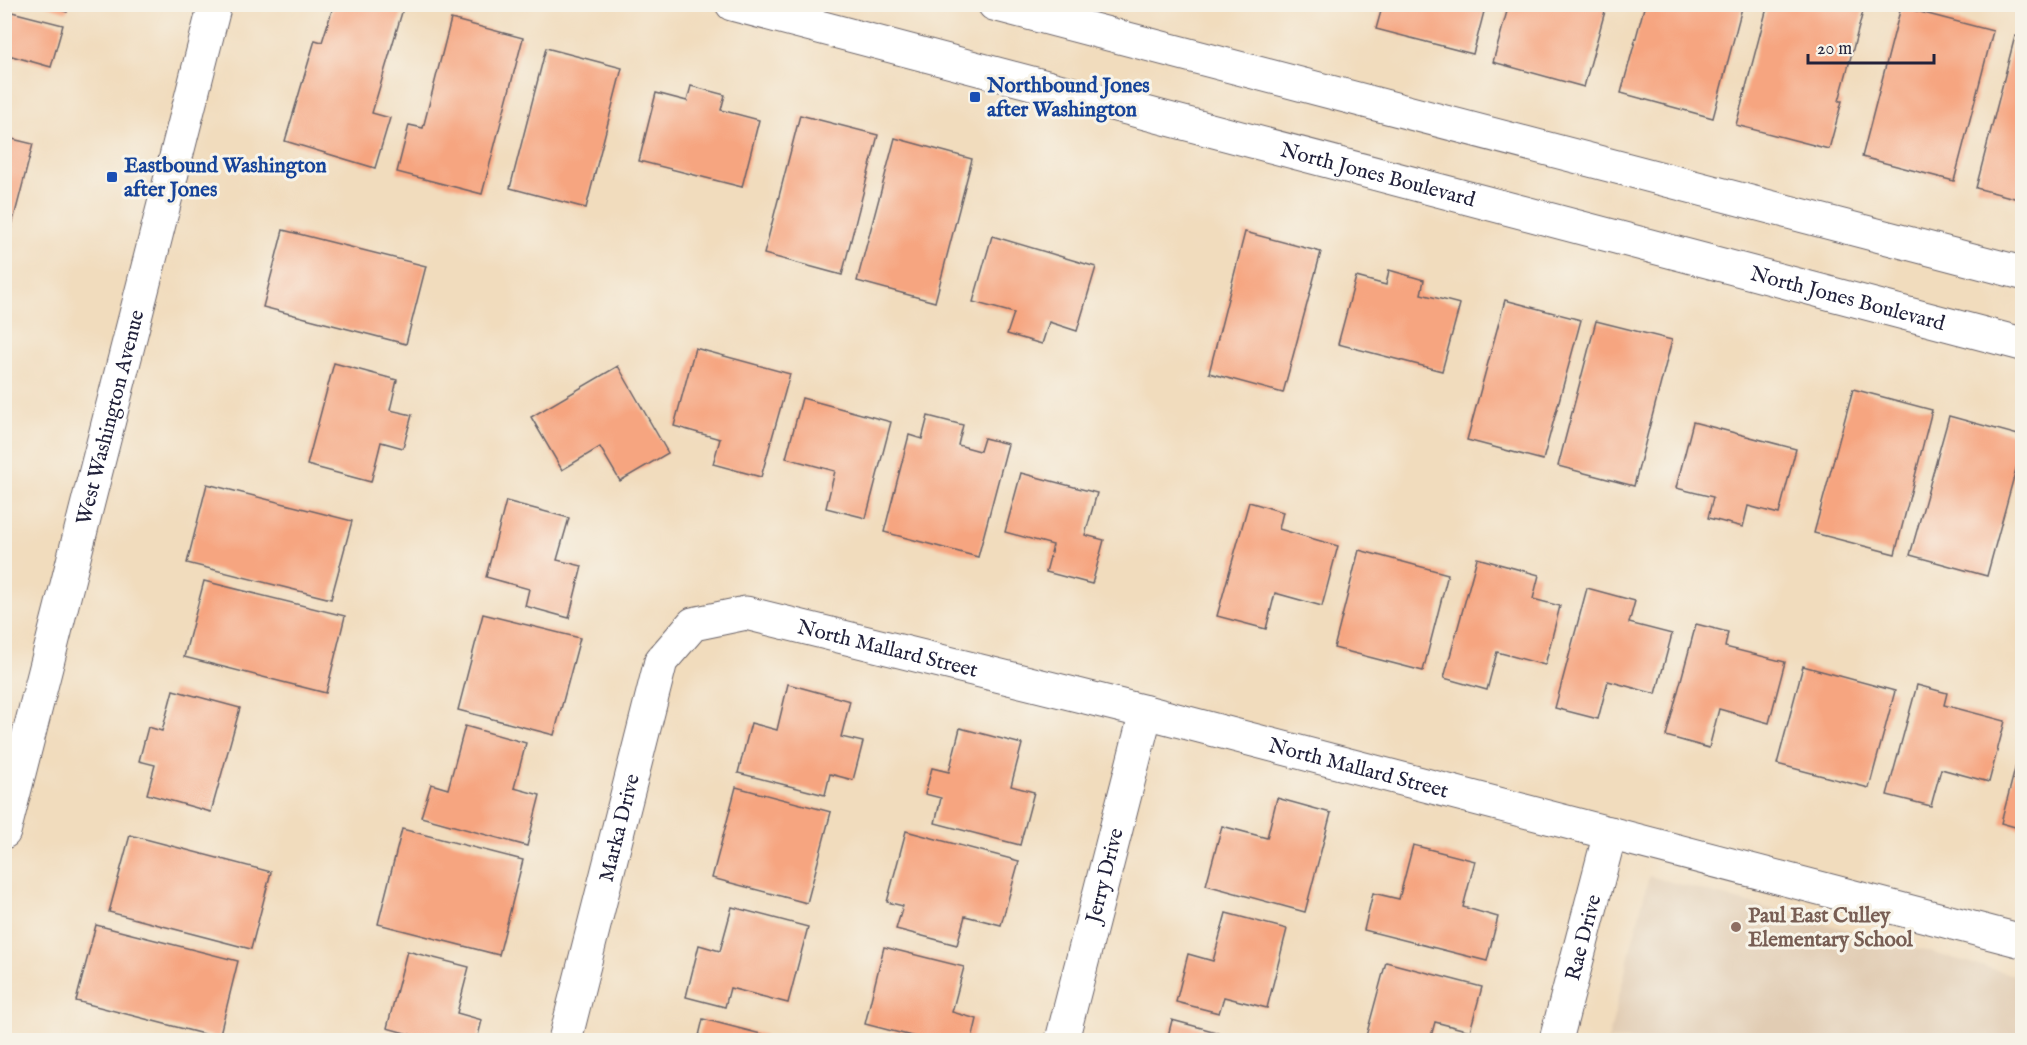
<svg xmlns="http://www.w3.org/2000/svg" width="2027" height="1045" viewBox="0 0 2027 1045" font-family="'IM FELL English',serif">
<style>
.built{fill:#e1ccb3}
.building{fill:#f6a580}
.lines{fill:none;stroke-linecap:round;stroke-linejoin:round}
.street-casing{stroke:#6a6368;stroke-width:35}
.secondary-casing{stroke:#6a6368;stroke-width:35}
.primary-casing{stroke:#6a6368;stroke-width:35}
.street{stroke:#fff;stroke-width:33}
.secondary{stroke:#fff;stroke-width:33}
.primary{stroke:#fff;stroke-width:33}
.transit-dot{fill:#1a4fb4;stroke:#f7f3e8;stroke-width:2}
.education-dot{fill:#8d6e63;stroke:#f7f3e8;stroke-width:2}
.labels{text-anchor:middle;stroke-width:6;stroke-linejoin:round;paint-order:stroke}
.transit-label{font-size:21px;font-weight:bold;fill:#164399;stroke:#f7f3e8;text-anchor:start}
.street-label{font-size:21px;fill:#22223b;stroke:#f7f3e8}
.education-label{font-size:21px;font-weight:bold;fill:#785e54;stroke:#f7f3e8;text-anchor:start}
</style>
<rect width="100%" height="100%" fill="#f7f3e8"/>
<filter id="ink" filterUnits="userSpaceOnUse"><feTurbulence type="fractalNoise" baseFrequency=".0167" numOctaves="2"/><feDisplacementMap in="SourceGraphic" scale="12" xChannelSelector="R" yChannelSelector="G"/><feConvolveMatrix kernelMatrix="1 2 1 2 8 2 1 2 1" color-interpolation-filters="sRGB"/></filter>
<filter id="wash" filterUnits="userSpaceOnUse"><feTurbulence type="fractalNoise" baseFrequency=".008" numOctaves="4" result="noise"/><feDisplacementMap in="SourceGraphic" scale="24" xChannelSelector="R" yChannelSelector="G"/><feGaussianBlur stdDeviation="1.35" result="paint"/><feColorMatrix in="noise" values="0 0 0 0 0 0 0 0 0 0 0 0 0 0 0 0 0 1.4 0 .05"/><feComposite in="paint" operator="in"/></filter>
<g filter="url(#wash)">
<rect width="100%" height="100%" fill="#f1dcbd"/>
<!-- built -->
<path class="built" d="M 1649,876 L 2022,977 L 2022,1040 L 1608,1040 Z"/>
<g id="blocks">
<!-- building -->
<path class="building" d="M 42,4 L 69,4 L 67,12 Z
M 334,4 L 388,4 L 403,9 L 372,113 L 390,118 L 375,168 L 285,141 L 315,40 L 322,42 Z
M 1383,4 L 1486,4 L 1473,54 L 1376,29 Z
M 1509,4 L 1607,4 L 1584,87 L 1493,62 Z
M 1645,4 L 1743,4 L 1713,118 L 1621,93 Z
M 1768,4 L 1865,4 L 1839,101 L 1842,101 L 1829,149 L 1736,125 Z
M 1901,7 L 1993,31 L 1954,181 L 1862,157 Z
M 4,10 L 63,25 L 51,67 L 8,55 L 4,64 Z
M 451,19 L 523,38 L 482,194 L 397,172 L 409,125 L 423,128 Z
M 2015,36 L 2022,38 L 2022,200 L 1976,188 Z
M 546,48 L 622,68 L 586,208 L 510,188 Z
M 691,86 L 725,95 L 721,110 L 759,120 L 742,187 L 639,161 L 656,93 L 687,101 Z
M 800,115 L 878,135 L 842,275 L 764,254 Z
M 4,137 L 33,144 L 9,237 L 4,236 Z
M 895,138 L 972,159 L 935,302 L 857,281 Z
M 283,230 L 426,266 L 406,344 L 263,307 Z
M 1245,232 L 1321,252 L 1283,393 L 1209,373 Z
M 992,236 L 1096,267 L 1077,331 L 1049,322 L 1042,344 L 1007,334 L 1014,313 L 973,302 Z
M 1389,270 L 1424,280 L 1421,294 L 1460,304 L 1442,371 L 1338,344 L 1356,277 L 1386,285 Z
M 1505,300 L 1581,320 L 1543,460 L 1467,440 Z
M 1596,321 L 1672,340 L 1634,486 L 1558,466 Z
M 695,348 L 790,374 L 761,477 L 713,464 L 720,439 L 674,426 Z
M 334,363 L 397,380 L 390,410 L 412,415 L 403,448 L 381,442 L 371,482 L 307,465 Z
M 618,366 L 668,453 L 620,481 L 600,447 L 562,470 L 531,417 Z
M 1853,389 L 1932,410 L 1895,554 L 1814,533 Z
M 802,398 L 891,422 L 866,518 L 826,508 L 835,471 L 786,458 Z
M 928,416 L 963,425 L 958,445 L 980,451 L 984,438 L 1008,444 L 978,557 L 884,532 L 909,435 L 922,439 Z
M 1949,416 L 2022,436 L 2022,447 L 1987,576 L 1910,555 Z
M 1693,422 L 1796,449 L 1779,514 L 1748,506 L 1743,527 L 1708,518 L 1713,497 L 1676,488 Z
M 1021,473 L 1097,493 L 1085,535 L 1104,540 L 1092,584 L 1046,572 L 1053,545 L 1005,532 Z
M 207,484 L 352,521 L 331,599 L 187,563 Z
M 506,501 L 569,518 L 557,560 L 582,566 L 569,618 L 525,606 L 529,589 L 486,577 Z
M 1249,502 L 1283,512 L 1279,529 L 1338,546 L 1322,606 L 1275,593 L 1266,629 L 1217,616 Z
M 1359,550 L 1448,574 L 1423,671 L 1334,648 Z
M 1477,558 L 1539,575 L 1533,599 L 1560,606 L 1545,665 L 1497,652 L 1487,690 L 1444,678 Z
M 204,581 L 345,616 L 326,693 L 184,657 Z
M 1587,588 L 1635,601 L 1629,623 L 1672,634 L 1656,694 L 1608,681 L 1598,719 L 1555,708 Z
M 483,614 L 580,638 L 554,735 L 458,710 Z
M 1696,624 L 1728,632 L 1725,647 L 1785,662 L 1769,723 L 1719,709 L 1709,748 L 1666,736 Z
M 1803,666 L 1895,691 L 1869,788 L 1777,764 Z
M 788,684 L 850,701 L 841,737 L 863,742 L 853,780 L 830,774 L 825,795 L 738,773 L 751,723 L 777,730 Z
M 1917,685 L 1947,693 L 1944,705 L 2005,721 L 1989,782 L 1941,769 L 1931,806 L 1887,795 Z
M 173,690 L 240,708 L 211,812 L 147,794 L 155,765 L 139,761 L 148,727 L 162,731 Z
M 465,726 L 526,743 L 514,788 L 540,795 L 527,846 L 421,817 L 431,784 L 448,789 Z
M 960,728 L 1022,744 L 1011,786 L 1034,792 L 1020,845 L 935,823 L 941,798 L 925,794 L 932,768 L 949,772 Z
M 2022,742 L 2022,829 L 2001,823 Z
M 736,787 L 831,812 L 807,903 L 712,878 Z
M 1277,798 L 1331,813 L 1305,912 L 1206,885 L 1222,826 L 1267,838 Z
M 402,829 L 523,860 L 499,955 L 378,924 Z
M 906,831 L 1019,861 L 1001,925 L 965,916 L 957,945 L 896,929 L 903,906 L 887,902 Z
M 130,835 L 271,872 L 251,949 L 109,912 Z
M 1413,845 L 1475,861 L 1463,907 L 1498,917 L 1487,961 L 1364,930 L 1373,893 L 1399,899 Z
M 732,907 L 808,927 L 788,1003 L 730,988 L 725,1007 L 686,997 L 699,945 L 720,951 Z
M 1226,913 L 1287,929 L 1267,1008 L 1224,997 L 1219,1013 L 1176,1002 L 1188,954 L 1213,961 Z
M 96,925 L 238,961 L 219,1038 L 76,1001 Z
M 884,947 L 964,967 L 952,1012 L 977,1019 L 972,1040 L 922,1040 L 923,1039 L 865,1024 Z
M 407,951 L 469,967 L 457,1013 L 482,1020 L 477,1040 L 430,1040 L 387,1028 Z
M 1386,962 L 1482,987 L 1470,1031 L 1435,1022 L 1430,1040 L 1365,1040 Z
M 703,1019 L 765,1035 L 764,1040 L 698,1040 Z
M 1172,1020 L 1246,1040 L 1167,1040 Z"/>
</g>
</g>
<g filter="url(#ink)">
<use href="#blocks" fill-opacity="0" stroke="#6a6368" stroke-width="1.5"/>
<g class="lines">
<defs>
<g id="street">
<path id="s1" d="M 565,1040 L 661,661 L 693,624 L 746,613 L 1146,712 L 2022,941"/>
<path id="s2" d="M 1062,1040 L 1146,712"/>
<path id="s3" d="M 1556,1040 L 1610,833"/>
</g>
<g id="secondary">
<path id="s4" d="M 4,832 L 215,4"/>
</g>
<g id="primary">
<path id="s5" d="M 732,4 L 2022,344"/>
<path d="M 994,4 L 2022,273"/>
</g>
</defs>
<!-- street casing -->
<use href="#street" class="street-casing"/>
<!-- secondary casing -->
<use href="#secondary" class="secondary-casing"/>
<!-- primary casing -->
<use href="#primary" class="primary-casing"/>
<!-- street -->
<use href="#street" class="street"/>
<!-- secondary -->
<use href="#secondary" class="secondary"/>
<!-- primary -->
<use href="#primary" class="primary"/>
</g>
</g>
<!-- markers -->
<g class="transit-dot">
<rect x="969" y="91" width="12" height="12" rx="3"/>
<rect x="106" y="171" width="12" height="12" rx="3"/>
</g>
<circle class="education-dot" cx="1736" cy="927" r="6"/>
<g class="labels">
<!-- transit labels -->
<g class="transit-label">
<text x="987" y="92">Northbound Jones<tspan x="987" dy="24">after Washington</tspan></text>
<text x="124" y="172">Eastbound Washington<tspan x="124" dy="24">after Jones</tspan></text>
</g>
<!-- street labels -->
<g class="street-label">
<text dy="7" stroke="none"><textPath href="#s5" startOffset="668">North Jones Boulevard</textPath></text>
<text dy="7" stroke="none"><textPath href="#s5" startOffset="1154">North Jones Boulevard</textPath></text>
<text dy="7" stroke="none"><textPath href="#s4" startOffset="428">West Washington Avenue</textPath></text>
<text dy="7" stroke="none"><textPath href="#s1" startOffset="640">North Mallard Street</textPath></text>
<text dy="7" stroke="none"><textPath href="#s1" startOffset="1126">North Mallard Street</textPath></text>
<text dy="7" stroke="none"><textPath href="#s1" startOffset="219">Marka Drive</textPath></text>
<text dy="7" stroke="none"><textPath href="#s2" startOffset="170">Jerry Drive</textPath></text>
<text dy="7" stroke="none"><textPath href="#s3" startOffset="106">Rae Drive</textPath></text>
</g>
<!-- education labels -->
<g class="education-label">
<text x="1748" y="922">Paul East Culley<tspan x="1748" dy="24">Elementary School</tspan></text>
</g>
</g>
<!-- margin -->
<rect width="2027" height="1045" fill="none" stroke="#f7f3e8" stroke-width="24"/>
<!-- scale -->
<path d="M1808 54v9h126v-9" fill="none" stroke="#22223b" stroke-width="3"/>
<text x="1817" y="54" font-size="18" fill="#22223b" stroke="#f7f3e8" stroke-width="4.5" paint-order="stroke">20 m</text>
</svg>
